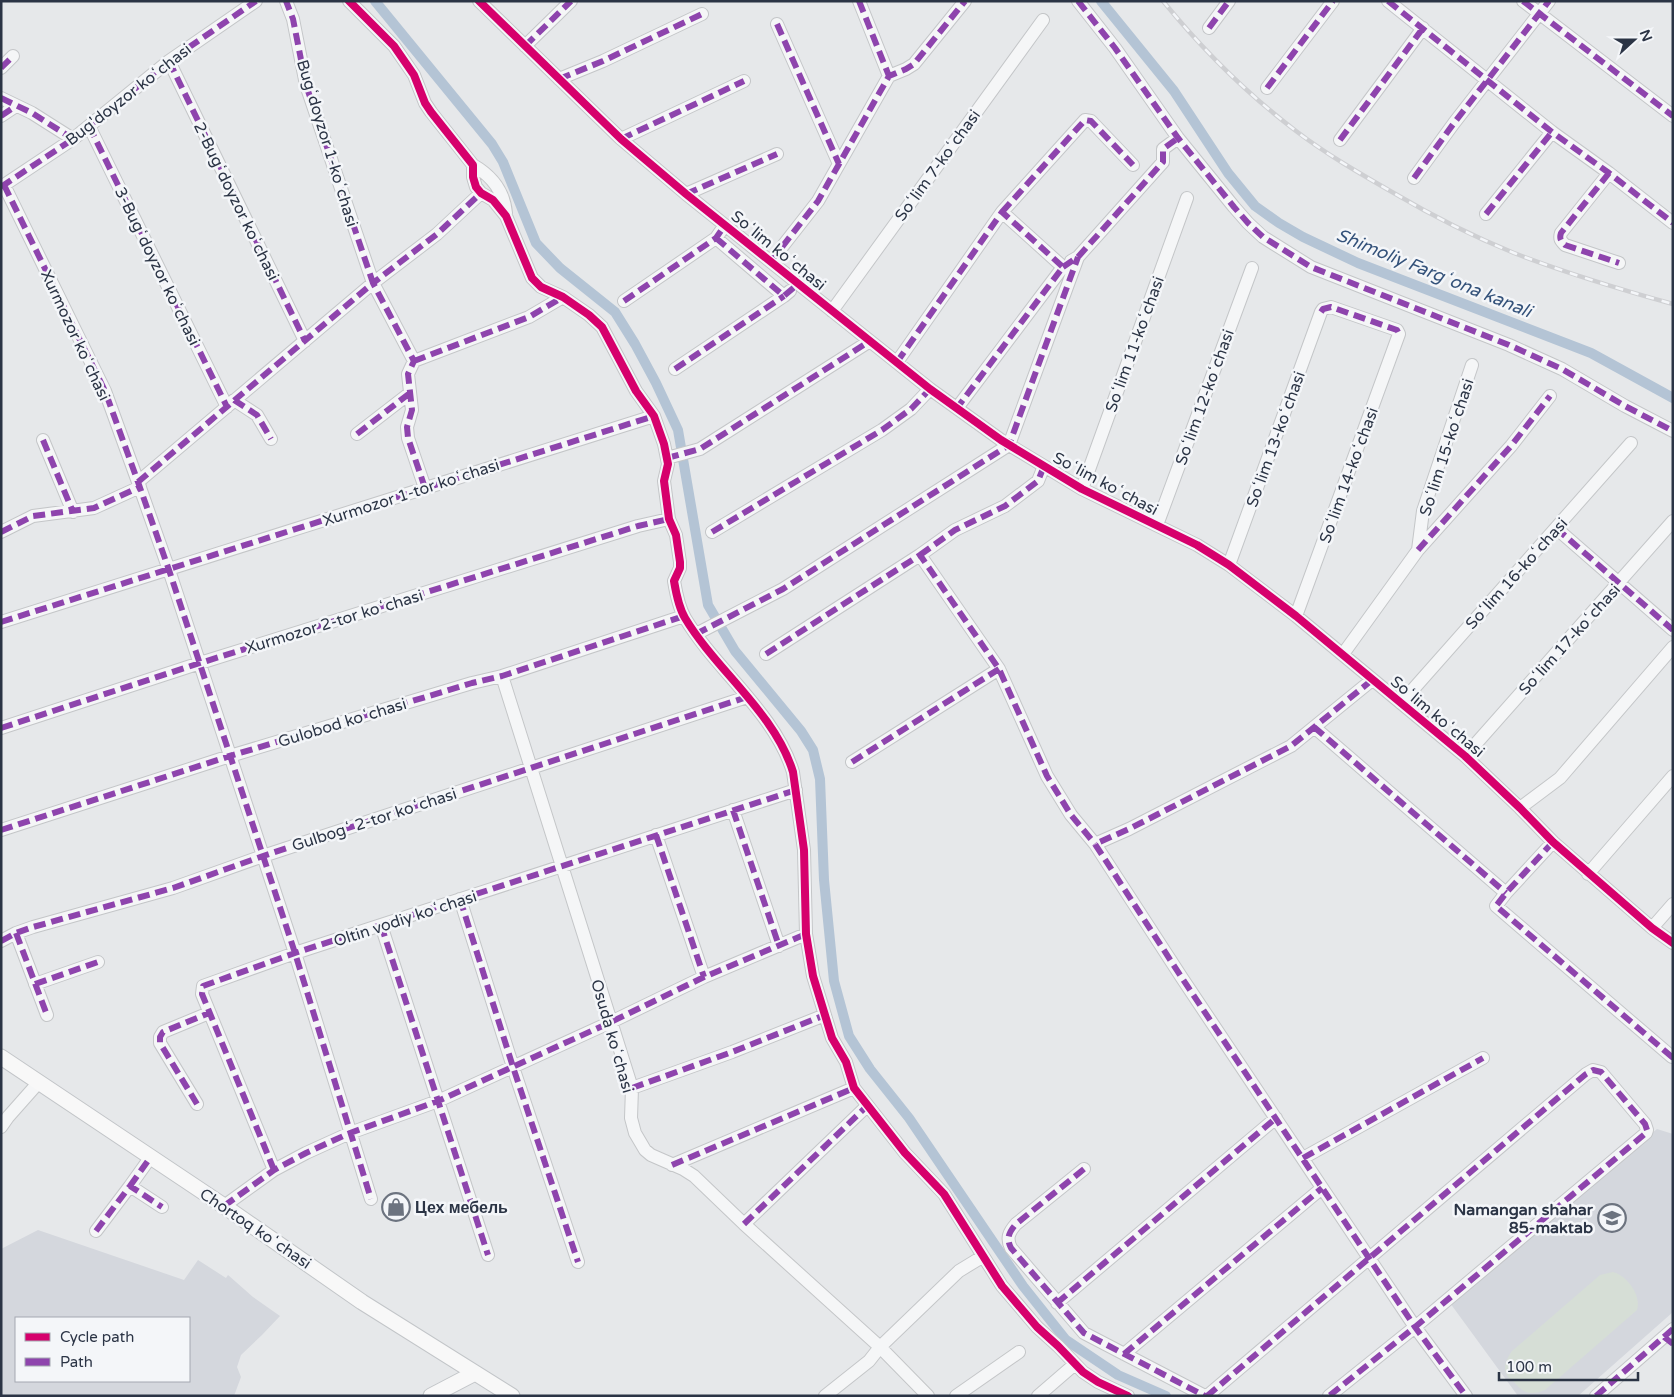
<svg xmlns="http://www.w3.org/2000/svg" width="1674" height="1397" viewBox="0 0 1674 1397" font-family="'Varela Round',sans-serif">
<style>
.built{fill:#d4d7dd;fill-rule:evenodd}
.pitch{fill:#d6ded6}
.lines{fill:none;stroke-linecap:round;stroke-linejoin:round}
.canal{stroke:#b4c4d5;stroke-width:10}
.minor-casing{stroke:#c4c6c8;stroke-width:14}
.major-casing{stroke:#c2c5c8;stroke-width:17}
.minor{stroke:#f5f6f7;stroke-width:12}
.major{stroke:#f8f8f8;stroke-width:15}
.rail-casing{stroke:#cecfd2;stroke-width:4.5}
.rail{stroke:#f4f6f9;stroke-width:2.5;stroke-dasharray:8;stroke-linecap:butt}
.quiet{stroke:#8e44ad;stroke-width:6;stroke-dasharray:12 6;stroke-linecap:butt}
.cycleway-casing{stroke:#f4f6f9;stroke-width:11}
.cycleway{stroke:#d6006c;stroke-width:8}
.labels{text-anchor:middle;stroke-width:5;stroke-linejoin:round;paint-order:stroke}
.street-label{font-size:16px;fill:#2b3445;stroke:#f4f6f9}
.poi-label{font-size:16px;font-weight:bold;fill:#2b3445;stroke:#f4f6f9;text-anchor:start}
.water-label{font-size:18px;font-style:italic;fill:#34527a;stroke:#f4f6f9}
</style>
<rect width="100%" height="100%" fill="#e6e8ea"/>
<!-- built -->
<path class="built" d="M 1657,1129 L 1673,1134 L 1673,1312 L 1578,1396 L 1518,1396 L 1450,1303 Z
M 38,1230 L 184,1280 L 198,1260 L 226,1278 L 228,1275 L 253,1297 L 280,1316 L 262,1335 L 241,1355 L 237,1367 L 241,1377 L 234,1396 L 1,1396 L 1,1249 ZM 16,1318 L 189,1318 L 189,1381 L 16,1381 Z"/>
<!-- pitch -->
<path class="pitch" d="M 1613,1272 C 1626,1275 1642,1295 1637,1310 L 1545,1390 C 1531,1396 1523,1393 1514,1382 C 1511,1380 1507,1376 1506,1373 C 1503,1365 1508,1357 1512,1351 L 1600,1275 Z"/>
<g class="lines">
<!-- canal -->
<path class="canal" d="M 375,1 L 492,144 L 503,162 L 536,243 L 560,268 L 615,312 L 635,344 L 656,383 L 678,430 L 708,605 L 735,651 L 801,731 L 813,750 L 820,779 L 824,880 L 834,981 L 849,1036 L 870,1069 L 909,1118 L 1023,1286 L 1066,1340 L 1118,1375 L 1166,1396
M 1101,1 L 1174,91 L 1228,173 L 1255,206 L 1279,223 L 1303,237 L 1358,263 L 1591,353 L 1673,398"/>
<defs>
<path id="minor" d="M 349,1 L 394,46 L 414,75 L 425,103 L 431,112 L 473,165 L 473,177 L 476,187 L 481,193 L 493,200 L 506,216 L 532,278 L 541,287 L 563,297 L 589,315 L 602,327 L 636,391 L 654,416 L 664,444 L 668,464 L 664,481 L 669,519 L 676,535 L 680,562 L 680,568 L 674,581 C 676,593 679,608 685,618 C 716,670 775,713 793,772 L 804,850 L 806,934 L 813,976 L 832,1038 L 846,1062 L 854,1088 L 905,1153 L 944,1194 L 1002,1286 L 1037,1327 L 1058,1346 L 1083,1372 L 1098,1382 L 1128,1396
M 479,1 L 621,139 L 686,194 L 930,389 L 1001,440 L 1082,489 L 1197,545 L 1229,565 L 1296,616 L 1465,756 L 1520,808 L 1553,842 L 1652,928 L 1673,943
M 859,1 L 889,76
M 1078,1 L 1115,48 L 1178,138 L 1234,207 L 1248,223 L 1263,237 L 1311,267 L 1509,345 L 1562,369 L 1625,406 L 1673,431
M 1388,1 L 1552,132 L 1609,173 L 1673,223
M 1523,1 L 1673,116
M 777,24 L 839,164
M 1209,28 L 1229,1
M 525,46 L 571,1
M 169,61 L 305,341
M 1,68 L 13,56
M 559,79 L 603,61 L 702,14
M 1267,88 L 1333,1
M 1,98 L 32,113 L 73,139
M 1,116 L 16,106
M 89,126 L 227,407
M 621,139 L 744,81
M 1340,140 L 1423,28
M 473,165 C 492,176 504,191 506,213
M 1609,173 L 1561,233 C 1559,239 1561,241 1565,245 L 1619,263
M 1414,178 L 1454,123 L 1549,1
M 4,185 L 105,391 L 138,482 L 169,570 L 295,953 L 371,1199
M 1,187 L 73,139 L 169,61 L 256,1
M 686,194 L 777,154
M 1002,212 L 1085,120 L 1091,121 L 1133,165
M 1486,214 L 1552,132
M 716,238 L 784,296 L 790,291
M 771,261 L 818,201 L 889,76 L 906,69 L 914,64 L 965,1
M 1071,261 L 1078,257 L 1163,162 L 1163,149 L 1178,138
M 624,301 L 716,238 L 725,225
M 832,311 L 1043,20
M 414,361 L 529,317 L 563,297
M 897,362 L 1002,212 L 1063,267 L 957,408
M 675,369 L 784,296
M 234,400 L 257,415 L 271,439
M 357,434 L 410,393
M 43,440 L 73,512
M 667,458 L 700,449 L 870,341
M 138,482 L 373,283 L 306,85 L 293,19 L 286,1
M 425,488 L 408,438 L 407,427 L 412,410 L 408,374 L 414,361 L 373,283 L 437,234 L 481,193
M 1082,489 L 1187,198
M 1157,525 L 1252,268
M 1556,528 L 1673,630
M 1,532 L 33,516 L 94,508 L 140,487
M 712,532 L 882,430 L 911,409 L 930,389
M 1418,550 L 1423,511 L 1472,365
M 920,555 L 955,530 L 1005,506 L 1038,481 L 1044,466
M 1229,565 L 1321,312 L 1323,309 L 1331,307 L 1397,330 L 1399,334 L 1296,616
M 1,622 L 654,416
M 696,634 L 783,589 L 1009,445 L 1078,257
M 766,654 L 920,555 L 999,669 L 1047,776 L 1071,815 L 1095,844
M 1343,654 L 1418,550 L 1511,446 L 1550,396
M 502,676 L 632,1088 L 631,1118 L 635,1133 L 645,1150 L 651,1155 L 683,1169 L 694,1176 L 744,1224 L 880,1347 L 928,1396
M 1372,680 L 1291,746 L 1129,829 L 1095,844 L 1182,978 L 1415,1327 L 1466,1396
M 1401,703 L 1631,443
M 1314,727 L 1506,893
M 1,728 L 200,663 L 638,526 L 669,519
M 1465,756 L 1673,521
M 852,762 L 999,669
M 1520,808 L 1560,778 L 1673,647
M 733,810 L 779,946
M 1,830 L 230,756 L 472,683 L 502,676 L 684,616
M 656,835 L 704,977
M 1553,842 L 1506,893 L 1496,906 L 1672,1057 L 1673,1056
M 1588,874 L 1673,776
M 460,899 L 513,1067 L 578,1262
M 381,925 L 488,1255
M 1652,928 L 1673,904
M 16,933 L 47,1015
M 1,941 L 16,933 L 33,927 L 173,888 L 263,856 L 747,697
M 35,984 L 98,962
M 632,1088 L 732,1052 L 825,1015
M 197,1104 L 160,1043 L 160,1037 L 163,1032 L 209,1013
M 1,1127 L 8,1117 L 39,1082
M 1303,1158 L 1483,1058
M 672,1165 L 854,1088
M 1084,1169 L 1016,1224 C 1009,1232 1006,1238 1011,1248 L 1084,1333 L 1205,1396
M 274,1170 L 202,994 L 203,986 L 295,953 L 796,790
M 130,1186 L 150,1158
M 224,1206 L 274,1170 L 306,1153 L 350,1133 L 438,1101 L 611,1022 L 704,977 L 806,934
M 744,1224 L 867,1106
M 96,1231 L 130,1186 L 162,1207
M 1057,1303 L 1276,1118
M 1124,1354 L 1322,1188
M 825,1396 L 869,1361 L 880,1347 L 959,1271 L 982,1257
M 956,1396 L 1019,1352
M 1038,1396 L 1075,1364
M 1207,1396 L 1586,1074 L 1593,1070 L 1601,1072 L 1645,1124 L 1647,1130 L 1646,1133 L 1415,1327 L 1329,1396
M 1596,1396 L 1673,1329"/>
<path id="major" d="M 1,1057 L 224,1206 L 362,1302 L 512,1396
M 431,1396 L 475,1373"/>
</defs>
<!-- minor casing -->
<use href="#minor" class="minor-casing"/>
<!-- major casing -->
<use href="#major" class="major-casing"/>
<!-- minor -->
<use href="#minor" class="minor"/>
<!-- major -->
<use href="#major" class="major"/>
<defs>
<path id="rail" d="M 1163,1 C 1202,49 1246,93 1296,131 C 1326,154 1359,173 1392,192 C 1431,215 1472,236 1514,253 C 1566,273 1619,289 1673,304"/>
</defs>
<!-- rail casing -->
<use href="#rail" class="rail-casing"/>
<!-- rail -->
<use href="#rail" class="rail"/>
<!-- quiet -->
<path class="quiet" d="M 859,1 L 889,76
M 1078,1 L 1115,48 L 1178,138 L 1234,207 L 1248,223 L 1263,237 L 1311,267 L 1509,345 L 1562,369 L 1625,406 L 1673,431
M 1388,1 L 1552,132 L 1609,173 L 1673,223
M 1523,1 L 1673,116
M 777,24 L 839,164
M 1209,28 L 1229,1
M 525,46 L 571,1
M 169,61 L 305,341
M 1,68 L 13,56
M 559,79 L 603,61 L 702,14
M 1267,88 L 1333,1
M 1,98 L 32,113 L 73,139
M 1,116 L 16,106
M 89,126 L 227,407
M 621,139 L 744,81
M 1340,140 L 1423,28
M 1609,173 L 1561,233 C 1559,239 1561,241 1565,245 L 1619,263
M 1414,178 L 1454,123 L 1549,1
M 4,185 L 105,391 L 138,482 L 169,570 L 295,953 L 371,1199
M 1,187 L 73,139 L 169,61 L 256,1
M 686,194 L 777,154
M 1002,212 L 1085,120 L 1091,121 L 1133,165
M 1486,214 L 1552,132
M 716,238 L 784,296 L 798,284
M 771,261 L 818,201 L 889,76 L 906,69 L 914,64 L 965,1
M 1063,267 L 1078,257 L 1163,162 L 1163,149 L 1178,138
M 624,301 L 716,238 L 725,225
M 1321,312 L 1323,309 L 1331,307 L 1397,330 L 1399,334
M 414,361 L 529,317 L 563,297
M 897,362 L 1002,212 L 1063,267 L 957,408
M 675,369 L 784,296
M 234,400 L 257,415 L 271,439
M 357,434 L 410,393
M 43,440 L 73,512
M 667,458 L 700,449 L 870,341
M 138,482 L 373,283 L 306,85 L 293,19 L 286,1
M 425,488 L 408,438 L 407,427 L 412,410 L 408,374 L 414,361 L 373,283 L 437,234 L 481,193
M 1556,528 L 1673,630
M 1,532 L 33,516 L 94,508 L 140,487
M 712,532 L 882,430 L 911,409 L 930,389
M 1418,550 L 1511,446 L 1550,396
M 920,555 L 955,530 L 1005,506 L 1038,481 L 1044,466
M 1,622 L 654,416
M 696,634 L 783,589 L 1009,445 L 1078,257
M 766,654 L 920,555 L 999,669 L 1047,776 L 1071,815 L 1095,844
M 1372,680 L 1291,746 L 1129,829 L 1095,844 L 1182,978 L 1415,1327 L 1466,1396
M 1314,727 L 1506,893
M 1,728 L 200,663 L 638,526 L 669,519
M 852,762 L 999,669
M 733,810 L 779,946
M 1,830 L 230,756 L 472,683 L 502,676 L 684,616
M 656,835 L 704,977
M 1553,842 L 1506,893 L 1496,906 L 1672,1057 L 1673,1056
M 460,899 L 513,1067 L 578,1262
M 381,925 L 488,1255
M 16,933 L 47,1015
M 1,941 L 16,933 L 33,927 L 173,888 L 263,856 L 747,697
M 35,984 L 98,962
M 632,1088 L 732,1052 L 825,1015
M 197,1104 L 160,1043 L 160,1037 L 163,1032 L 209,1013
M 1303,1158 L 1483,1058
M 672,1165 L 854,1088
M 1084,1169 L 1016,1224 C 1009,1232 1006,1238 1011,1248 L 1084,1333 L 1205,1396
M 274,1170 L 202,994 L 203,986 L 295,953 L 796,790
M 130,1186 L 150,1158
M 224,1206 L 274,1170 L 306,1153 L 350,1133 L 438,1101 L 611,1022 L 704,977 L 806,934
M 744,1224 L 867,1106
M 96,1231 L 130,1186 L 162,1207
M 1057,1303 L 1276,1118
M 1664,1337 L 1673,1344
M 1124,1354 L 1322,1188
M 1207,1396 L 1586,1074 L 1593,1070 L 1601,1072 L 1645,1124 L 1647,1130 L 1646,1133 L 1415,1327 L 1329,1396
M 1596,1396 L 1673,1329"/>
<defs>
<path id="cycleway" d="M 349,1 L 394,46 L 414,75 L 425,103 L 431,112 L 473,165 L 473,177 L 476,187 L 481,193 L 493,200 L 506,216 L 532,278 L 541,287 L 563,297 L 589,315 L 602,327 L 636,391 L 654,416 L 664,444 L 668,464 L 664,481 L 669,519 L 676,535 L 680,562 L 680,568 L 674,581 C 676,593 679,608 685,618 C 716,670 775,713 793,772 L 804,850 L 806,934 L 813,976 L 832,1038 L 846,1062 L 854,1088 L 905,1153 L 944,1194 L 1002,1286 L 1037,1327 L 1058,1346 L 1083,1372 L 1098,1382 L 1128,1396
M 479,1 L 621,139 L 686,194 L 930,389 L 1001,440 L 1082,489 L 1197,545 L 1229,565 L 1296,616 L 1465,756 L 1520,808 L 1553,842 L 1652,928 L 1673,943"/>
</defs>
<!-- cycleway casing -->
<use href="#cycleway" class="cycleway-casing"/>
<!-- cycleway -->
<use href="#cycleway" class="cycleway"/>
</g>
<!-- icons -->
<defs>
<symbol id="shop-ring" viewBox="-11 -11 22 22"><circle r="9.5" fill="#f4f6f9" stroke="#6c737f" stroke-width="1.5"/><path d="M-5-2.5h2.3a2.7 3.5 0 0 1 5.4 0H5L5.5 6h-11ZM-1.5-2.5h3a1.5 2.3 0 0 0-3 0Z" fill="#6c737f"/></symbol>
<symbol id="school-ring" viewBox="-11 -11 22 22"><circle r="9.5" fill="#f4f6f9" stroke="#6c737f" stroke-width="1.5"/><path d="M0-5L7-2L0 1L-7-2ZM-4 1L0 2.5L4 1V4Q0 6-4 4Z" fill="#6c737f"/></symbol>
</defs>
<g fill-rule="evenodd">
<use href="#shop-ring" x="380" y="1191" width="32" height="32"/>
<use href="#school-ring" x="1596" y="1202" width="32" height="32"/>
</g>
<g class="labels">
<!-- street labels -->
<g class="street-label">
<text transform="translate(128 94) rotate(-38)" y="6">Bug'doyzor koʻchasi</text>
<text transform="translate(328 143) rotate(73)" y="6">Bugʻdoyzor 1-koʻchasi</text>
<text transform="translate(937 165) rotate(-54)" y="6">Soʻlim 7-koʻchasi</text>
<text transform="translate(237 201) rotate(64)" y="6">2-Bugʻdoyzor koʻchasi</text>
<text transform="translate(779 250) rotate(39)" y="6">Soʻlim koʻchasi</text>
<text transform="translate(158 266) rotate(64)" y="6">3-Bugʻdoyzor koʻchasi</text>
<text transform="translate(76 335) rotate(65)" y="6">Xurmozor koʻchasi</text>
<text transform="translate(1134 344) rotate(-70)" y="6">Soʻlim 11-koʻchasi</text>
<text transform="translate(1204 397) rotate(-70)" y="6">Soʻlim 12-koʻchasi</text>
<text transform="translate(1275 439) rotate(-70)" y="6">Soʻlim 13-koʻchasi</text>
<text transform="translate(1446 447) rotate(-72)" y="6">Soʻlim 15-koʻchasi</text>
<text transform="translate(1348 475) rotate(-70)" y="6">Soʻlim 14-koʻchasi</text>
<text transform="translate(1106 483) rotate(28)" y="6">Soʻlim koʻchasi</text>
<text transform="translate(411 492) rotate(-18)" y="6">Xurmozor 1-tor koʻchasi</text>
<text transform="translate(1516 573) rotate(-48)" y="6">Soʻlim 16-koʻchasi</text>
<text transform="translate(334 621) rotate(-17)" y="6">Xurmozor 2-tor koʻchasi</text>
<text transform="translate(1569 639) rotate(-48)" y="6">Soʻlim 17-koʻchasi</text>
<text transform="translate(1438 716) rotate(40)" y="6">Soʻlim koʻchasi</text>
<text transform="translate(342 722) rotate(-17)" y="6">Gulobod koʻchasi</text>
<text transform="translate(374 819) rotate(-18)" y="6">Gulbogʻ 2-tor koʻchasi</text>
<text transform="translate(405 918) rotate(-18)" y="6">Oltin vodiy koʻchasi</text>
<text transform="translate(613 1036) rotate(74)" y="6">Osuda koʻchasi</text>
<text transform="translate(256 1228) rotate(34)" y="6">Chortoq koʻchasi</text>
</g>
<!-- poi labels -->
<g class="poi-label">
<text x="415" y="1213">Цех мебель</text>
<text x="1593" y="1215" text-anchor="end">Namangan shahar<tspan x="1593" dy="18">85-maktab</tspan></text>
</g>
<!-- water labels -->
<g class="water-label">
<text transform="translate(1434 273) rotate(22)" y="6">Shimoliy Fargʻona kanali</text>
</g>
</g>
<!-- border -->
<rect width="1674" height="1397" fill="none" stroke="#2b3445" stroke-width="5"/>
<!-- legend -->
<rect x="15" y="1317" width="175" height="65" fill="#f4f6f9" stroke="#a4a8b1"/>
<rect x="25" y="1333" width="25" height="8" fill="#d6006c" stroke="#a4a8b1"/>
<text x="60" y="1342" font-size="15" fill="#2b3445">Cycle path</text>
<rect x="25" y="1358" width="25" height="8" fill="#8e44ad" stroke="#a4a8b1"/>
<text x="60" y="1367" font-size="15" fill="#2b3445">Path</text>
<!-- north arrow -->
<g transform="translate(1634 40) rotate(69)" stroke="#f4f6f9" stroke-width="4" paint-order="stroke">
<path d="M0-4L9 19L0 12L-9 19Z" fill="#2b3445"/>
<text y="-8" font-size="14" font-weight="bold" text-anchor="middle" fill="#2b3445">N</text>
</g>
<!-- scale -->
<path d="M1499 1372v8h139v-8" fill="none" stroke="#2b3445" stroke-width="2.5"/>
<text x="1506" y="1372" font-size="15" fill="#2b3445" stroke="#f4f6f9" stroke-width="4" paint-order="stroke">100 m</text>
</svg>
